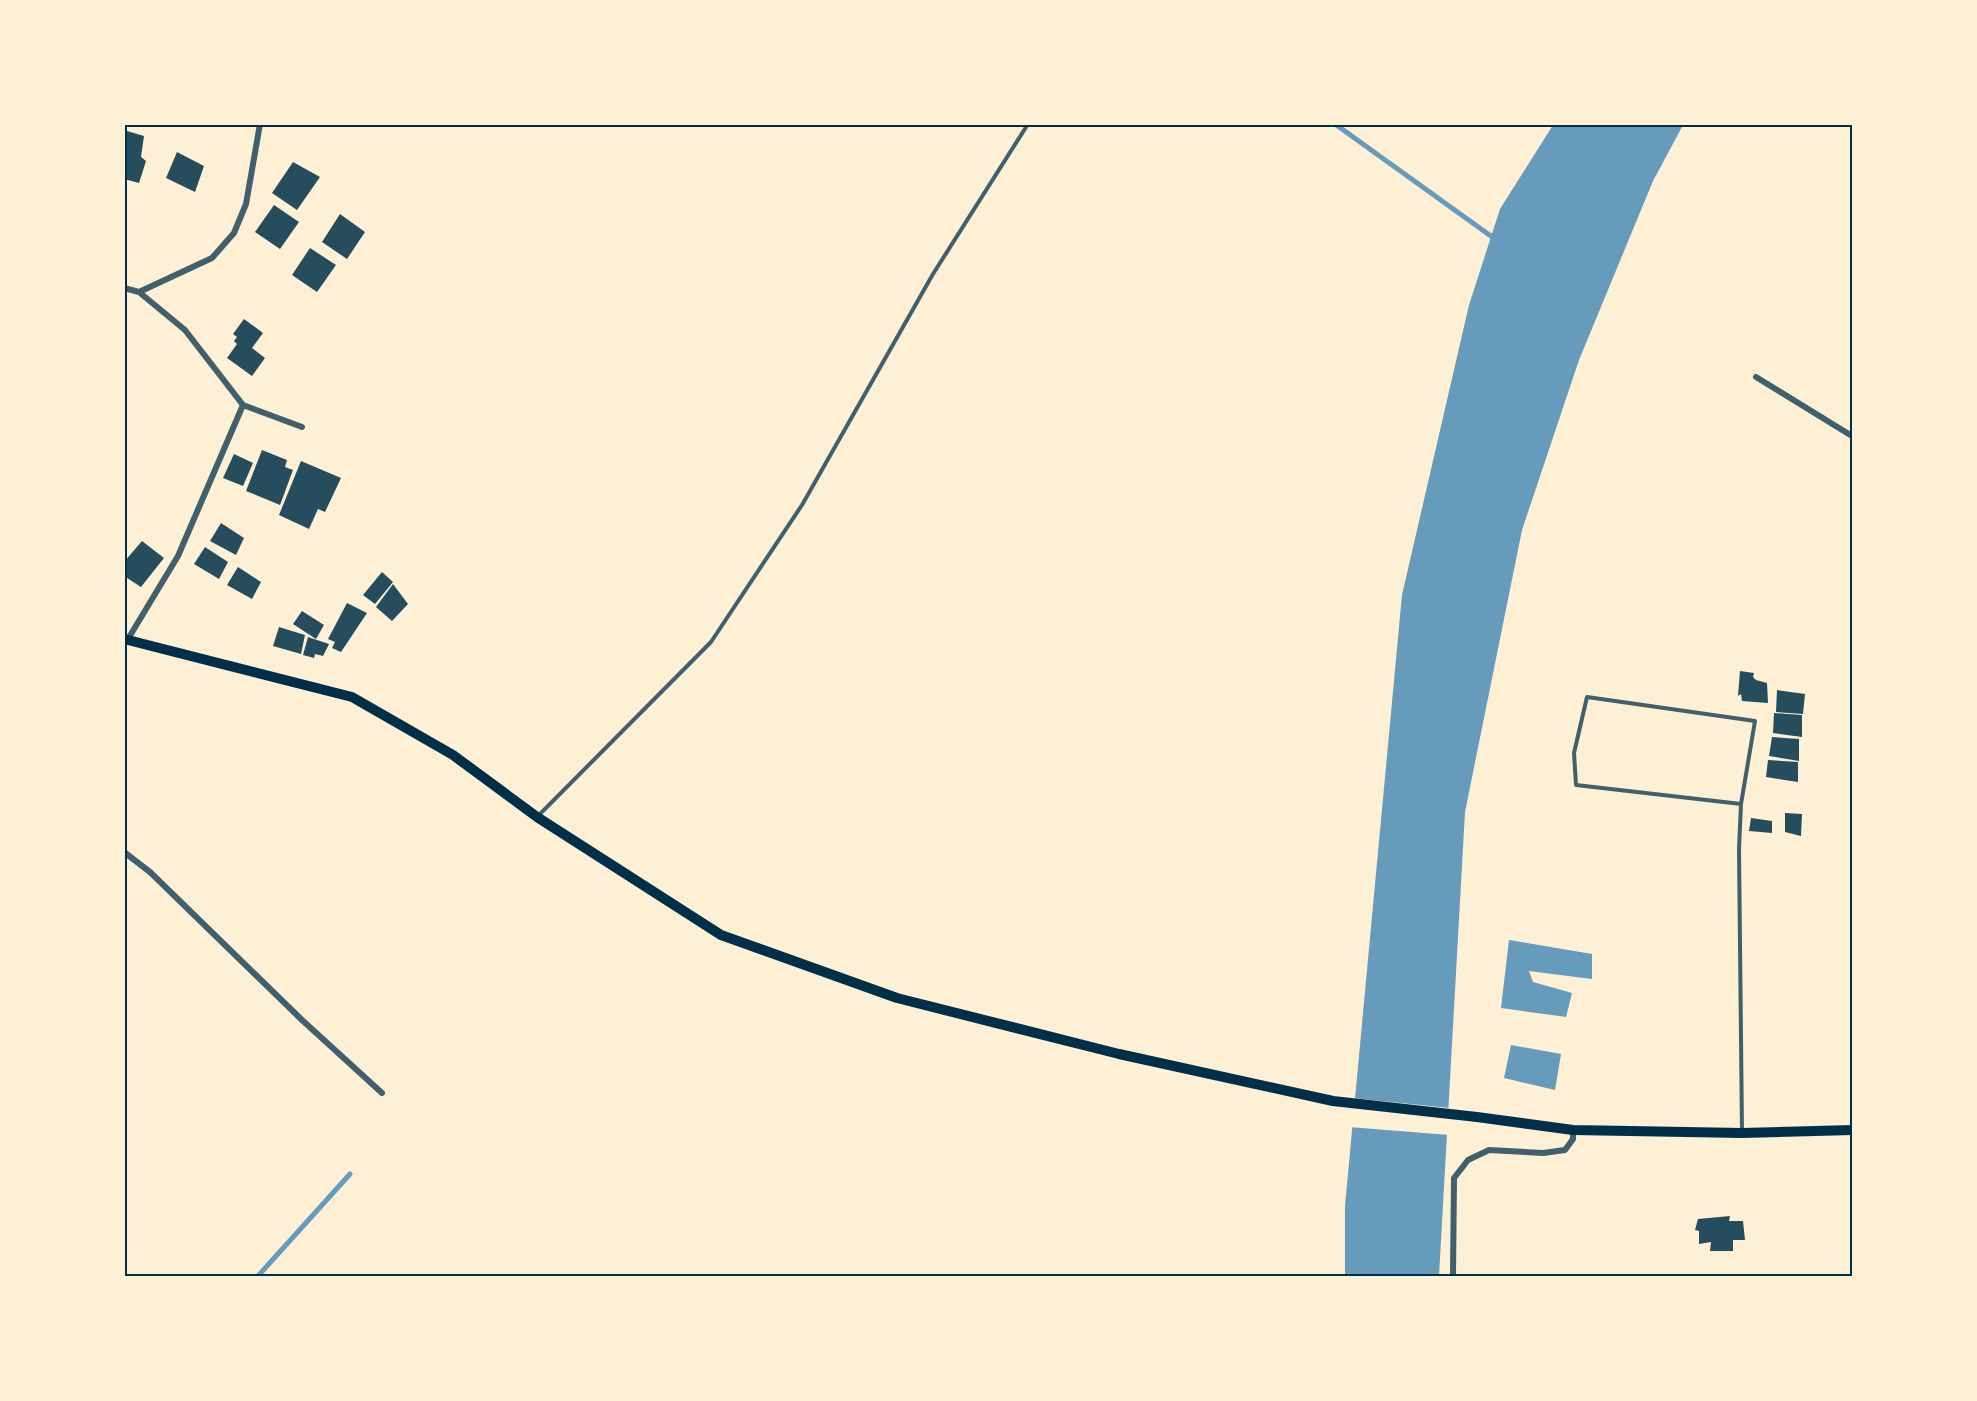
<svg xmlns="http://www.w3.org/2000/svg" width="1977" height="1401" viewBox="0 0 1977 1401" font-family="Jost,sans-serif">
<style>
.water{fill:#669bbc}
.pier{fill:#fdf0d5}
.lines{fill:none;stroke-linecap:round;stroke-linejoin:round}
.stream{stroke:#669bbc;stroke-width:5}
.building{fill:#264d5e}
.service{stroke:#3f606c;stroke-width:4}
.minor{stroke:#3f606c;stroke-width:6}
.secondary{stroke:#003049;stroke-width:10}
.neatline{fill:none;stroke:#003049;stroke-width:2}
</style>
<rect width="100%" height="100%" fill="#fdf0d5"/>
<!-- water -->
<path class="water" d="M 1553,125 L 1683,125 L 1653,181 L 1579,360 L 1522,530 L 1465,812 L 1439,1276 L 1345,1276 L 1345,1206 L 1402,595 L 1469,305 L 1500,209 Z
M 1509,940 L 1592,954 L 1592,979 L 1529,971 L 1533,982 L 1572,993 L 1566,1017 L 1501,1008 Z
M 1511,1045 L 1561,1054 L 1555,1090 L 1504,1078 Z"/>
<!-- pier -->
<path class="pier" d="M 1352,1098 L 1450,1108 L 1449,1135 L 1349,1127 Z"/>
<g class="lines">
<!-- stream -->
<path class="stream" d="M 1335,124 L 1495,239
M 258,1276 L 350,1174"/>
</g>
<!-- building -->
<path class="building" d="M 127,131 L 144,136 L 141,157 L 146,161 L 139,183 L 124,179 L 124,137 Z
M 177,152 L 204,166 L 195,192 L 166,178 Z
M 293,162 L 320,177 L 297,210 L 272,193 Z
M 274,205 L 299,222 L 280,249 L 255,232 Z
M 340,214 L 365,232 L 347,259 L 322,242 Z
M 310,248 L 336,265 L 317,292 L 292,275 Z
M 244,319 L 263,333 L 252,348 L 265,358 L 252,376 L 227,358 L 237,344 L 234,341 L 237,337 L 233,334 Z
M 262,450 L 287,460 L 285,467 L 293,470 L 280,505 L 246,491 Z
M 234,454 L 253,463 L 243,486 L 223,478 Z
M 301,461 L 341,478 L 325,512 L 318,509 L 309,529 L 279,515 Z
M 221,523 L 244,538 L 236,555 L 210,541 Z
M 142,541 L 164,558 L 141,587 L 124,576 L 124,562 Z
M 205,547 L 228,562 L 219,579 L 194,564 Z
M 238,567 L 261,582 L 252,599 L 227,585 Z
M 382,572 L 393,582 L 375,604 L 363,595 Z
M 393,584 L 408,604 L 392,621 L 376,607 Z
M 347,603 L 367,613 L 341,652 L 332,648 L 335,642 L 328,639 Z
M 302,611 L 324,625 L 316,639 L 293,624 Z
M 279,627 L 305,635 L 301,654 L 273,646 Z
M 308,637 L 329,644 L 323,656 L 315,654 L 314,658 L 303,655 Z
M 1740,671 L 1754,673 L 1753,677 L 1756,680 L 1767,683 L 1768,703 L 1742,701 L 1741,694 L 1738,696 Z
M 1777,690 L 1805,694 L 1803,714 L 1776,712 Z
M 1774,713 L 1802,715 L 1802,737 L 1773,733 Z
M 1772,737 L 1799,739 L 1799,761 L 1769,756 Z
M 1768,760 L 1798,762 L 1798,782 L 1766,777 Z
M 1785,813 L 1802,814 L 1801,836 L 1785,832 Z
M 1751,818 L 1772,821 L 1772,833 L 1749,831 Z
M 1730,1216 L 1729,1221 L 1743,1221 L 1745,1240 L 1733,1240 L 1733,1251 L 1710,1251 L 1711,1242 L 1699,1244 L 1699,1231 L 1695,1230 L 1698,1219 Z"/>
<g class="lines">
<!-- service -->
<path class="service" d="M 1741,804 L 1576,785 L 1574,753 L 1587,697 L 1755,721 L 1741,804 L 1739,849 L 1742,1132
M 537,817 L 711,642 L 802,505 L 933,274 L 1028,124"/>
<!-- minor -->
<path class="minor" d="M 124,288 L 139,292 L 185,330 L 243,405 L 178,556 L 128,639
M 139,292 L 212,258 L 234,233 L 246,204 L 260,124
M 1756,377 L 1852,436
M 243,405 L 302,427
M 124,852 L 150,872 L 302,1020 L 382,1093
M 1453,1276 L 1454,1178 L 1468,1160 L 1489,1150 L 1543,1153 L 1565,1150 L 1573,1139 L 1573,1130"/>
<!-- secondary -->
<path class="secondary" d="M 124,639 L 352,697 L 453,755 L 537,817 L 721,935 L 897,998 L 1119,1054 L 1333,1101 L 1477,1117 L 1573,1130 L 1742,1133 L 1852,1130"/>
</g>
<!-- border -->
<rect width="1977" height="1401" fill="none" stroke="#fdf0d5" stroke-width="252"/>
<rect x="126" y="126" width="1725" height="1149" class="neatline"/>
</svg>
